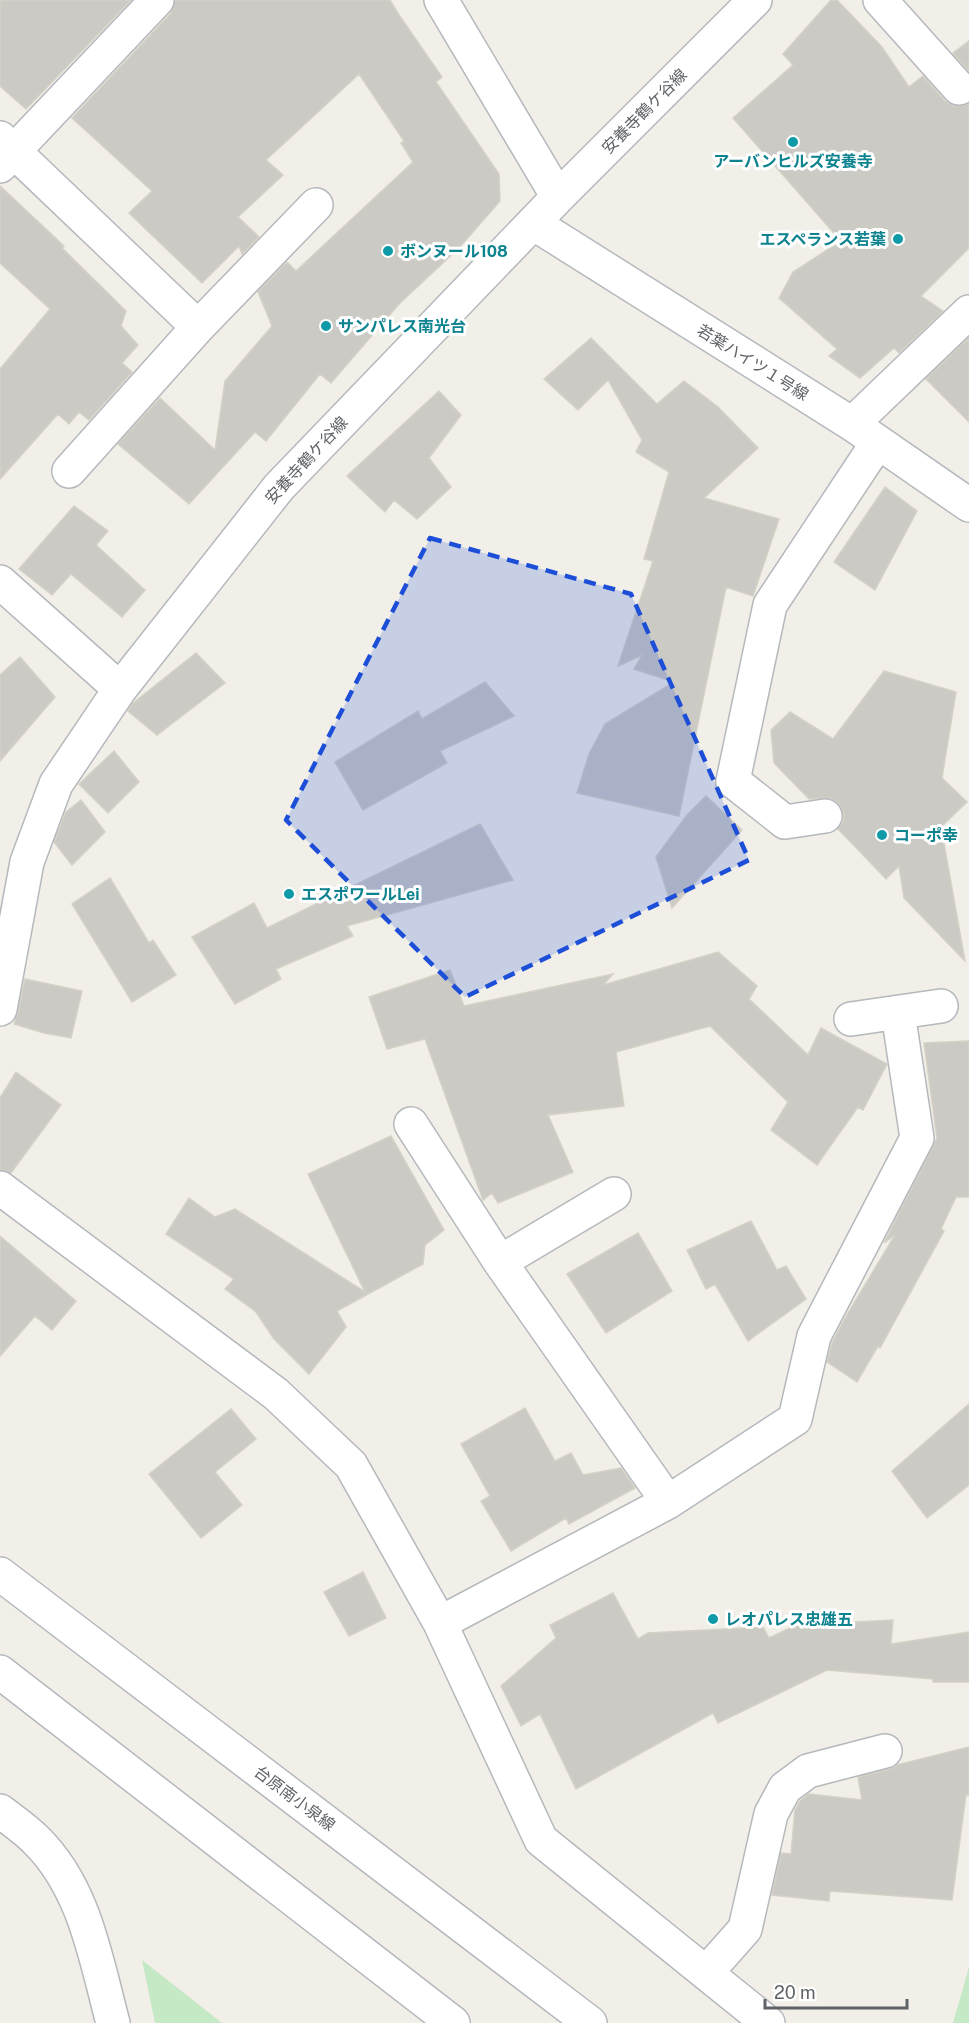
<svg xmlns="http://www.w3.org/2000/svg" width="969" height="2023" viewBox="0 0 969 2023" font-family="'Public Sans','Noto Sans JP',sans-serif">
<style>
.green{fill:#c5e8c5}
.building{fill:#cccac5;stroke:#d6d1c6;stroke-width:1.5}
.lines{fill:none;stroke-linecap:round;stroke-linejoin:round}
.minor-casing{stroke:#b5b8bc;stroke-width:36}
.minor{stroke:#fff;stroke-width:33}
.marked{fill:#1d4ed8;fill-opacity:0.2;stroke:#1d4ed8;stroke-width:4.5;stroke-dasharray:12 8;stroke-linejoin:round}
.culture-dot{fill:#0f9aa8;stroke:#fff;stroke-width:2}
.labels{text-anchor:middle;stroke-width:6;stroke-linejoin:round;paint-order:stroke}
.street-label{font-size:16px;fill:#5f6368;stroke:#fff}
.culture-label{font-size:16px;font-weight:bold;fill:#0d838f;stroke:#fff;text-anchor:start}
</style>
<rect width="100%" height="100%" fill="#f1efe8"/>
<!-- green -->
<path class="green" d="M 142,1960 L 222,2023 L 155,2023 Z
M 969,1967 L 969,2023 L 953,2023 Z"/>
<!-- building -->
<path class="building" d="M 0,0 L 131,0 L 26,109 L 0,86 Z
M 175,0 L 390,0 L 399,15 L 442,77 L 436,82 L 499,174 L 500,201 L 459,248 L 400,303 L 331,383 L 320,374 L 266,441 L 255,432 L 189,504 L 118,444 L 160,398 L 215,450 L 225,381 L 272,326 L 258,292 L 287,262 L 296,271 L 413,162 L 401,143 L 404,141 L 359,74 L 266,160 L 283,175 L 238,217 L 259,237 L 242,254 L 239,246 L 202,283 L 129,213 L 152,191 L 72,118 L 171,13 Z
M 831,0 L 837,0 L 882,47 L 909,87 L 923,76 L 945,101 L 953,106 L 962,106 L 969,103 L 969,248 L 921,296 L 943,311 L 899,353 L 894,348 L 860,378 L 829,356 L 837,349 L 779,298 L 793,272 L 841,241 L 733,118 L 793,65 L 783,54 Z
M 969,41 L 969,71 L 953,53 Z
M 0,186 L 64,246 L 62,248 L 126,311 L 121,326 L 138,345 L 122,363 L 132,372 L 89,420 L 79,412 L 69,424 L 58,414 L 0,479 L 0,369 L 50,309 L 0,263 Z
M 591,338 L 657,404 L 684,381 L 718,407 L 758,448 L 704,498 L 779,519 L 753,596 L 726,587 L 679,816 L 577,793 L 589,754 L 605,724 L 674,682 L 634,669 L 642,655 L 618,666 L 653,561 L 644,559 L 669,472 L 636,452 L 642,440 L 608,380 L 578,410 L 544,379 Z
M 969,338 L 969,422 L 926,379 Z
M 439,391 L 461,415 L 429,458 L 451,487 L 417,519 L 394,500 L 385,512 L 347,476 Z
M 885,487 L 917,511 L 875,590 L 834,562 Z
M 74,506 L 108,531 L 96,545 L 145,590 L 122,617 L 71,574 L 52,595 L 19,569 Z
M 196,653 L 225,683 L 157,735 L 128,711 L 132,704 Z
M 20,657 L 55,697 L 0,761 L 0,675 Z
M 884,671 L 956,692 L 942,778 L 967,802 L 941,827 L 965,961 L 904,898 L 899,866 L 886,879 L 838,829 L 843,822 L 844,814 L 839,804 L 831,798 L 809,799 L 774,763 L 771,730 L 790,712 L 833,739 Z
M 485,682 L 514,716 L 440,751 L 447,763 L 363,810 L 335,762 L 418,711 L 422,719 Z
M 114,751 L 139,782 L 108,813 L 79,784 Z
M 706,796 L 742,830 L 672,908 L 656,857 L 687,815 Z
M 81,800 L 105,832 L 72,865 L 54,842 L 66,812 Z
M 480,824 L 513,880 L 347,926 L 353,936 L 276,969 L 281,979 L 235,1004 L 192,937 L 254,903 L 267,928 Z
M 110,878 L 149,943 L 153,940 L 176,975 L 132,1002 L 72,904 Z
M 718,952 L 757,986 L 749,999 L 808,1055 L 821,1028 L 887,1064 L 863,1110 L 858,1107 L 817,1165 L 771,1130 L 788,1102 L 710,1026 L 616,1052 L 624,1106 L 548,1115 L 573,1172 L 498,1203 L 492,1193 L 483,1200 L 425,1039 L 387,1049 L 369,997 L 450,970 L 464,1006 L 613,974 L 603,985 Z
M 25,979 L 82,991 L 71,1038 L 44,1033 L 14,1024 L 18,1012 Z
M 969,1041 L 969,1197 L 956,1197 L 941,1229 L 944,1231 L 880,1348 L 878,1346 L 857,1382 L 827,1362 L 832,1343 L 845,1318 L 895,1235 L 884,1243 L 937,1138 L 924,1043 Z
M 16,1072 L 61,1105 L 11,1173 L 0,1170 L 0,1098 Z
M 391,1136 L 444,1230 L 425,1245 L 423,1264 L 337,1311 L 346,1327 L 309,1374 L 274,1339 L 256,1312 L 225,1289 L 234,1279 L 166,1234 L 189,1198 L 215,1217 L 235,1209 L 365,1292 L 308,1174 Z
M 751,1221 L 777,1270 L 786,1266 L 806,1299 L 748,1341 L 715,1284 L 706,1289 L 687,1250 Z
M 638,1233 L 672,1291 L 606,1333 L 567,1274 Z
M 0,1236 L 76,1301 L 52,1330 L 35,1316 L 0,1356 Z
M 969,1404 L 969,1485 L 927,1518 L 892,1471 Z
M 525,1408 L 555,1461 L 571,1453 L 583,1475 L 621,1468 L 635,1488 L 569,1524 L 566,1518 L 511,1551 L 481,1501 L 490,1496 L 461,1444 Z
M 231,1409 L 256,1439 L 215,1472 L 242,1505 L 201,1538 L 149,1474 Z
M 363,1572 L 386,1618 L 349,1636 L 324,1592 Z
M 613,1593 L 638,1639 L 648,1633 L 763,1627 L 769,1638 L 796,1625 L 893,1620 L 891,1644 L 969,1632 L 969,1682 L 933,1682 L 933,1679 L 827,1670 L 718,1723 L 713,1713 L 576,1789 L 540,1714 L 521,1726 L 501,1686 L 556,1638 L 550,1625 Z
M 969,1747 L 969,1795 L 966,1795 L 952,1900 L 830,1891 L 829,1901 L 772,1895 L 781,1853 L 791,1854 L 795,1810 L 800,1801 L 809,1794 L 862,1800 L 858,1777 L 890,1769 L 897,1765 Z"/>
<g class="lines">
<defs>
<path id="minor" d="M 441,0 L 558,197
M 880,0 L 959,88
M 0,138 L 198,327
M 0,166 L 157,0
M 533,223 L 852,424 L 969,505
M 852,424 L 969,312
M 69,471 L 198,327 L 316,205
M 0,582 L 120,689
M 825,816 L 785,822 L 733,781 L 770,605 L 878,442
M 0,1009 L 27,862 L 56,784 L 120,689 L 279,487 L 558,197 L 755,0
M 851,1019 L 941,1006
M 411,1124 L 500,1262 L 668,1502
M 0,1188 L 276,1394 L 351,1465 L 440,1623 L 541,1840 L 768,2023
M 500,1262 L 614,1194
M 0,1574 L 590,2023
M 440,1623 L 668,1502 L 795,1419 L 814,1336 L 917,1138 L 898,1013
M 0,1672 L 453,2023
M 0,1811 C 12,1820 25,1829 36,1840 C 85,1888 96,1960 113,2023
M 706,1973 L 745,1929 L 771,1814 L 785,1788 L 808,1771 L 885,1751"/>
</defs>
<!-- minor casing -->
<use href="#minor" class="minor-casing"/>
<!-- minor -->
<use href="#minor" class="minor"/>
</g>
<!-- marked area -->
<path class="marked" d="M 430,538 L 631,594 L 749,860 L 465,997 L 286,820 Z"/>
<!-- markers -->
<g class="culture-dot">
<circle cx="793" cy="142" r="6"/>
<circle cx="898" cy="239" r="6"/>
<circle cx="388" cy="251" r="6"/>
<circle cx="326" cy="326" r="6"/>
<circle cx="882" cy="835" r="6"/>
<circle cx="289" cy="894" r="6"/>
<circle cx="713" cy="1619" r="6"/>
</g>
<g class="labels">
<!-- street labels -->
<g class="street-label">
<text transform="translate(644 111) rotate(-45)" y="6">安養寺鶴ケ谷線</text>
<text transform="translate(753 362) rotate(32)" y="6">若葉ハイツ１号線</text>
<text transform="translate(306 460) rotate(-47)" y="6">安養寺鶴ケ谷線</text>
<text transform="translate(295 1798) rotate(37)" y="6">台原南小泉線</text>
</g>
<!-- culture labels -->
<g class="culture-label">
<text x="793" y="167" text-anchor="middle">アーバンヒルズ安養寺</text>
<text x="886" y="245" text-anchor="end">エスペランス若葉</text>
<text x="400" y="257">ボンヌール108</text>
<text x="338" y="332">サンパレス南光台</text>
<text x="894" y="841">コーポ幸</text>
<text x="301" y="900">エスポワールLei</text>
<text x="725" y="1625">レオパレス忠雄五</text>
</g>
</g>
<!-- scale -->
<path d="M765 1999v9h142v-9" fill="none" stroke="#5f6368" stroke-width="3"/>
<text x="774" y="1999" font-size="18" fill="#5f6368" stroke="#ffffff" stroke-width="4.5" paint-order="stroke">20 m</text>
</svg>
